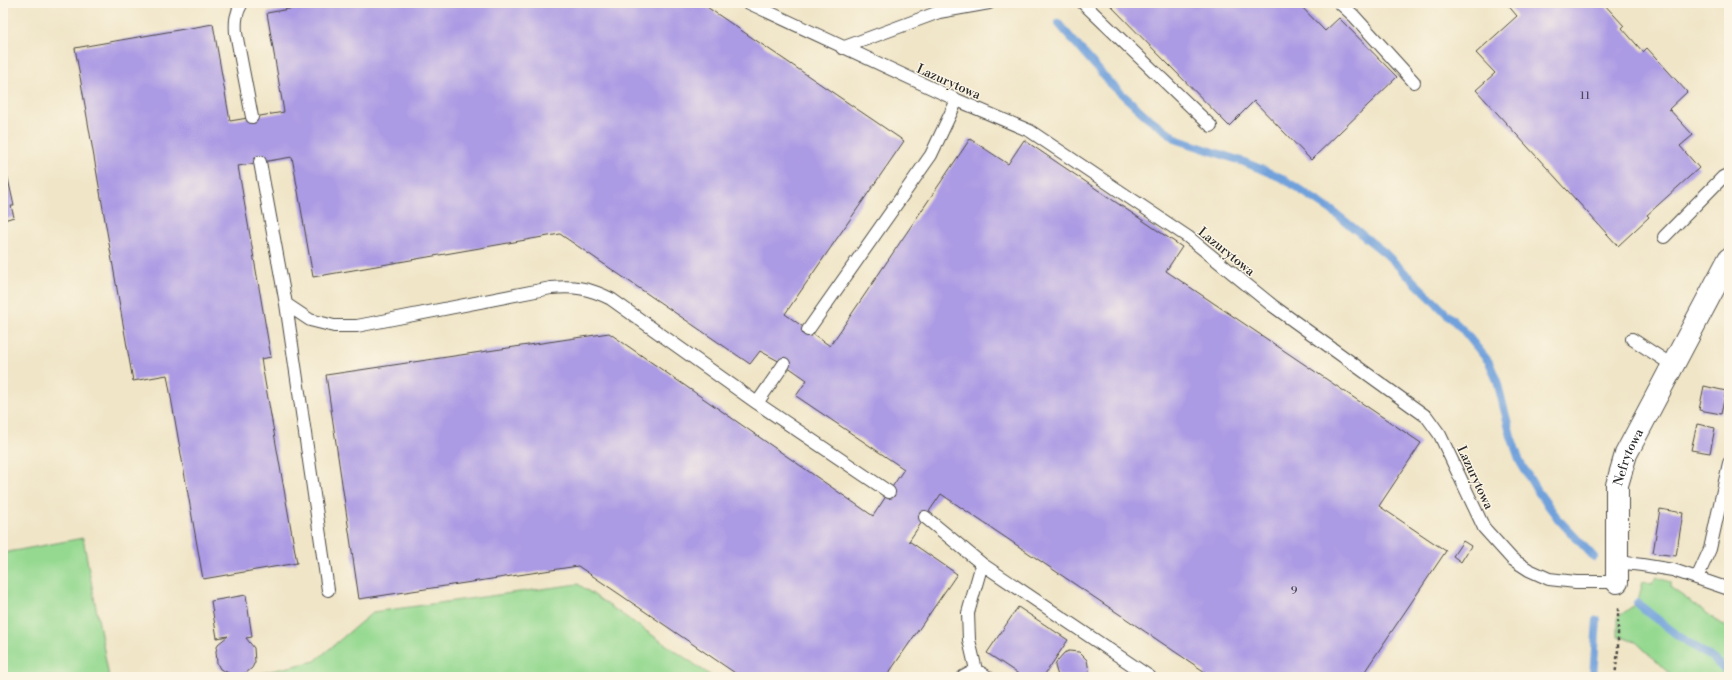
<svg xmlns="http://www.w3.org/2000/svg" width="1732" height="680" viewBox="0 0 1732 680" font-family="'Libre Bodoni',serif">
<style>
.green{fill:#95d991;stroke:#60825e}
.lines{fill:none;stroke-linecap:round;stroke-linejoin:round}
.stream{stroke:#71a1db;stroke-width:8}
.building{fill:#ab9ae4}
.service-casing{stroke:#494742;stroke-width:14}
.minor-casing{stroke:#494742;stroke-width:24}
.path{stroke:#494742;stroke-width:2.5;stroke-dasharray:3 3;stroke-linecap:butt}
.service{stroke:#fff;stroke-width:12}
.minor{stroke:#fff;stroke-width:22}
.labels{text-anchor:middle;stroke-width:3;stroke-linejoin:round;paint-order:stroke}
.number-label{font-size:11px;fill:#4b4759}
.street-label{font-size:13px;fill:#2b2b2b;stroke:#fcf5e5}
</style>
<rect width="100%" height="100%" fill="#fcf5e5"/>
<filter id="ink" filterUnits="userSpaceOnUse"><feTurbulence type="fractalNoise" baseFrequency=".025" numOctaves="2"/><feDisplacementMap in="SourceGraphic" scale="8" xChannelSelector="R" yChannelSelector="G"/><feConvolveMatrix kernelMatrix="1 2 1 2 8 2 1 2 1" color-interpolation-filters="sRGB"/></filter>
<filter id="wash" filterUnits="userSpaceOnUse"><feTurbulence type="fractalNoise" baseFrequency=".012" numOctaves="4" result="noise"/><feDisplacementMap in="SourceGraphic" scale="16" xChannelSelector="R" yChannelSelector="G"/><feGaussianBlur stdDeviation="0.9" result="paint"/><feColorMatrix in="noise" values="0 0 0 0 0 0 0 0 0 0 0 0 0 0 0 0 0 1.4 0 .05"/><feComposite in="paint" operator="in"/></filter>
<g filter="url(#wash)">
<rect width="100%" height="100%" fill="#f0e5c7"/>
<!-- green -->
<path class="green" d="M 83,538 L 109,677 L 3,677 L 3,553 Z
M 1656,577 L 1670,582 L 1670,587 L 1729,629 L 1729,677 L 1673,677 L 1636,642 L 1618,636 L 1618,617 L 1637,603 L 1643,582 L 1652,584 Z
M 578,584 L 713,677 L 245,677 L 315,661 L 373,612 Z"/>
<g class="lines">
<!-- stream -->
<path class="stream" d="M 1058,23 L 1110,83 L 1146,116 L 1178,140 L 1244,162 L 1282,178 L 1331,210 L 1385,253 L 1463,330 L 1489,362 L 1497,381 L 1511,436 L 1520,462 L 1536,489 L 1559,520 L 1594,557
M 1637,603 L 1676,634 L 1713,659 L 1727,672 L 1729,671
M 1593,677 L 1597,620"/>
</g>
<g id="blocks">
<!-- building -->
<path class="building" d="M 322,3 L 701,3 L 904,141 L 785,314 L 830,346 L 970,139 L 1008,164 L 1024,140 L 1182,247 L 1166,271 L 1421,443 L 1379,506 L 1446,551 L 1361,677 L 1204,677 L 1205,672 L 941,494 L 909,541 L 957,574 L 886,677 L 741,677 L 578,566 L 359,599 L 326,375 L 609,333 L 873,516 L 904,469 L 796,396 L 807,380 L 784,364 L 760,351 L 750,364 L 560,234 L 313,277 L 292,157 L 238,166 L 271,357 L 261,359 L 297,563 L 203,579 L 167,375 L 133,381 L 75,48 L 213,24 L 230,121 L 284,112 L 267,13 Z
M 1108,3 L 1298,3 L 1325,31 L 1339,18 L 1397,77 L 1311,160 L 1254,101 L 1229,126 Z
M 1506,3 L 1603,3 L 1624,26 L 1622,28 L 1643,52 L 1647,48 L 1687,92 L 1669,109 L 1693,135 L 1680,146 L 1699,168 L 1647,215 L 1649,217 L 1618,246 L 1476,90 L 1495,73 L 1476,53 L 1517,16 Z
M 3,165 L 5,165 L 14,206 L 11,206 L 14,217 L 4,220 Z
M 1704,386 L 1726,391 L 1721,414 L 1699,410 Z
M 1697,424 L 1715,428 L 1710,453 L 1691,450 Z
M 1660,509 L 1683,513 L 1676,556 L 1653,553 Z
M 1463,541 L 1471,546 L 1461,562 L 1453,556 Z
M 246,595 L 252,637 L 246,638 L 254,648 L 255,662 L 252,668 L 246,673 L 233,675 L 220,669 L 217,663 L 216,651 L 218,644 L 228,636 L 217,638 L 211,601 Z
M 1018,607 L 1068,640 L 1043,677 L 1023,677 L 987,653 Z
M 1069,651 L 1079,652 L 1087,660 L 1089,671 L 1086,677 L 1058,676 L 1055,666 L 1057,661 L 1064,653 Z"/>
</g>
</g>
<g filter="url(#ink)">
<use href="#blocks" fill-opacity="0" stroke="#494742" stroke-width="1"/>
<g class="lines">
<defs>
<path id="service" d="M 242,3 C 236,13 235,21 236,33 L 252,117
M 749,3 L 957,100 L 1030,131 L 1188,237 L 1273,306 L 1427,417 L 1440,435 L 1484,528 L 1512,559 L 1529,570 L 1549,579 L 1576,582 L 1617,582
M 1083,3 L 1211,126
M 1340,3 L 1354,16 L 1414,82
M 842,48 L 939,12 L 989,3
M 260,162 L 286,304 L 310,320 L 334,326 L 357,326 L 551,288 C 576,286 589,288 611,299 L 757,403 L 889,492
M 1664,237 L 1723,177 L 1729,174
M 286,304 L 328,590
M 808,330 L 931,155 L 957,100
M 1632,339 L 1672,365
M 757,403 L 784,364
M 925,517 L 982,564 L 1150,677
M 1617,562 L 1642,565 L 1673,570 L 1729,589
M 982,564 L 968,613 L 969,640 L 976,670 L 988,677
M 1697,578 L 1710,549 L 1729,463
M 963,677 L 976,670"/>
<g id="minor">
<path id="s1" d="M 1617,582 L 1617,485 L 1626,454 L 1729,259"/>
</g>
</defs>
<!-- service casing -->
<use href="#service" class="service-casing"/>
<!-- minor casing -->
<use href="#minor" class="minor-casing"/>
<!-- path -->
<path class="path" d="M 1615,677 L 1618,650 L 1618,606"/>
<!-- service -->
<use href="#service" class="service"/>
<!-- minor -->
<use href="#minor" class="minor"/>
</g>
</g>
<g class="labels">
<!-- number labels -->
<g class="number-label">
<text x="1585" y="99">11</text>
<text x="1294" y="594">9</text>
</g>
<!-- street labels -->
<g class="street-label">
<text transform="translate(949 81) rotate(24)" y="5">Lazurytowa</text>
<text transform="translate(1227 251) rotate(39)" y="5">Lazurytowa</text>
<text dy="5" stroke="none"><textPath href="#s1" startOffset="127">Nefrytowa</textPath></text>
<text transform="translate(1476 477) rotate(65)" y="5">Lazurytowa</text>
</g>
</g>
<!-- margin -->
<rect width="1732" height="680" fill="none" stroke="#fcf5e5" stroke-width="16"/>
</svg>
